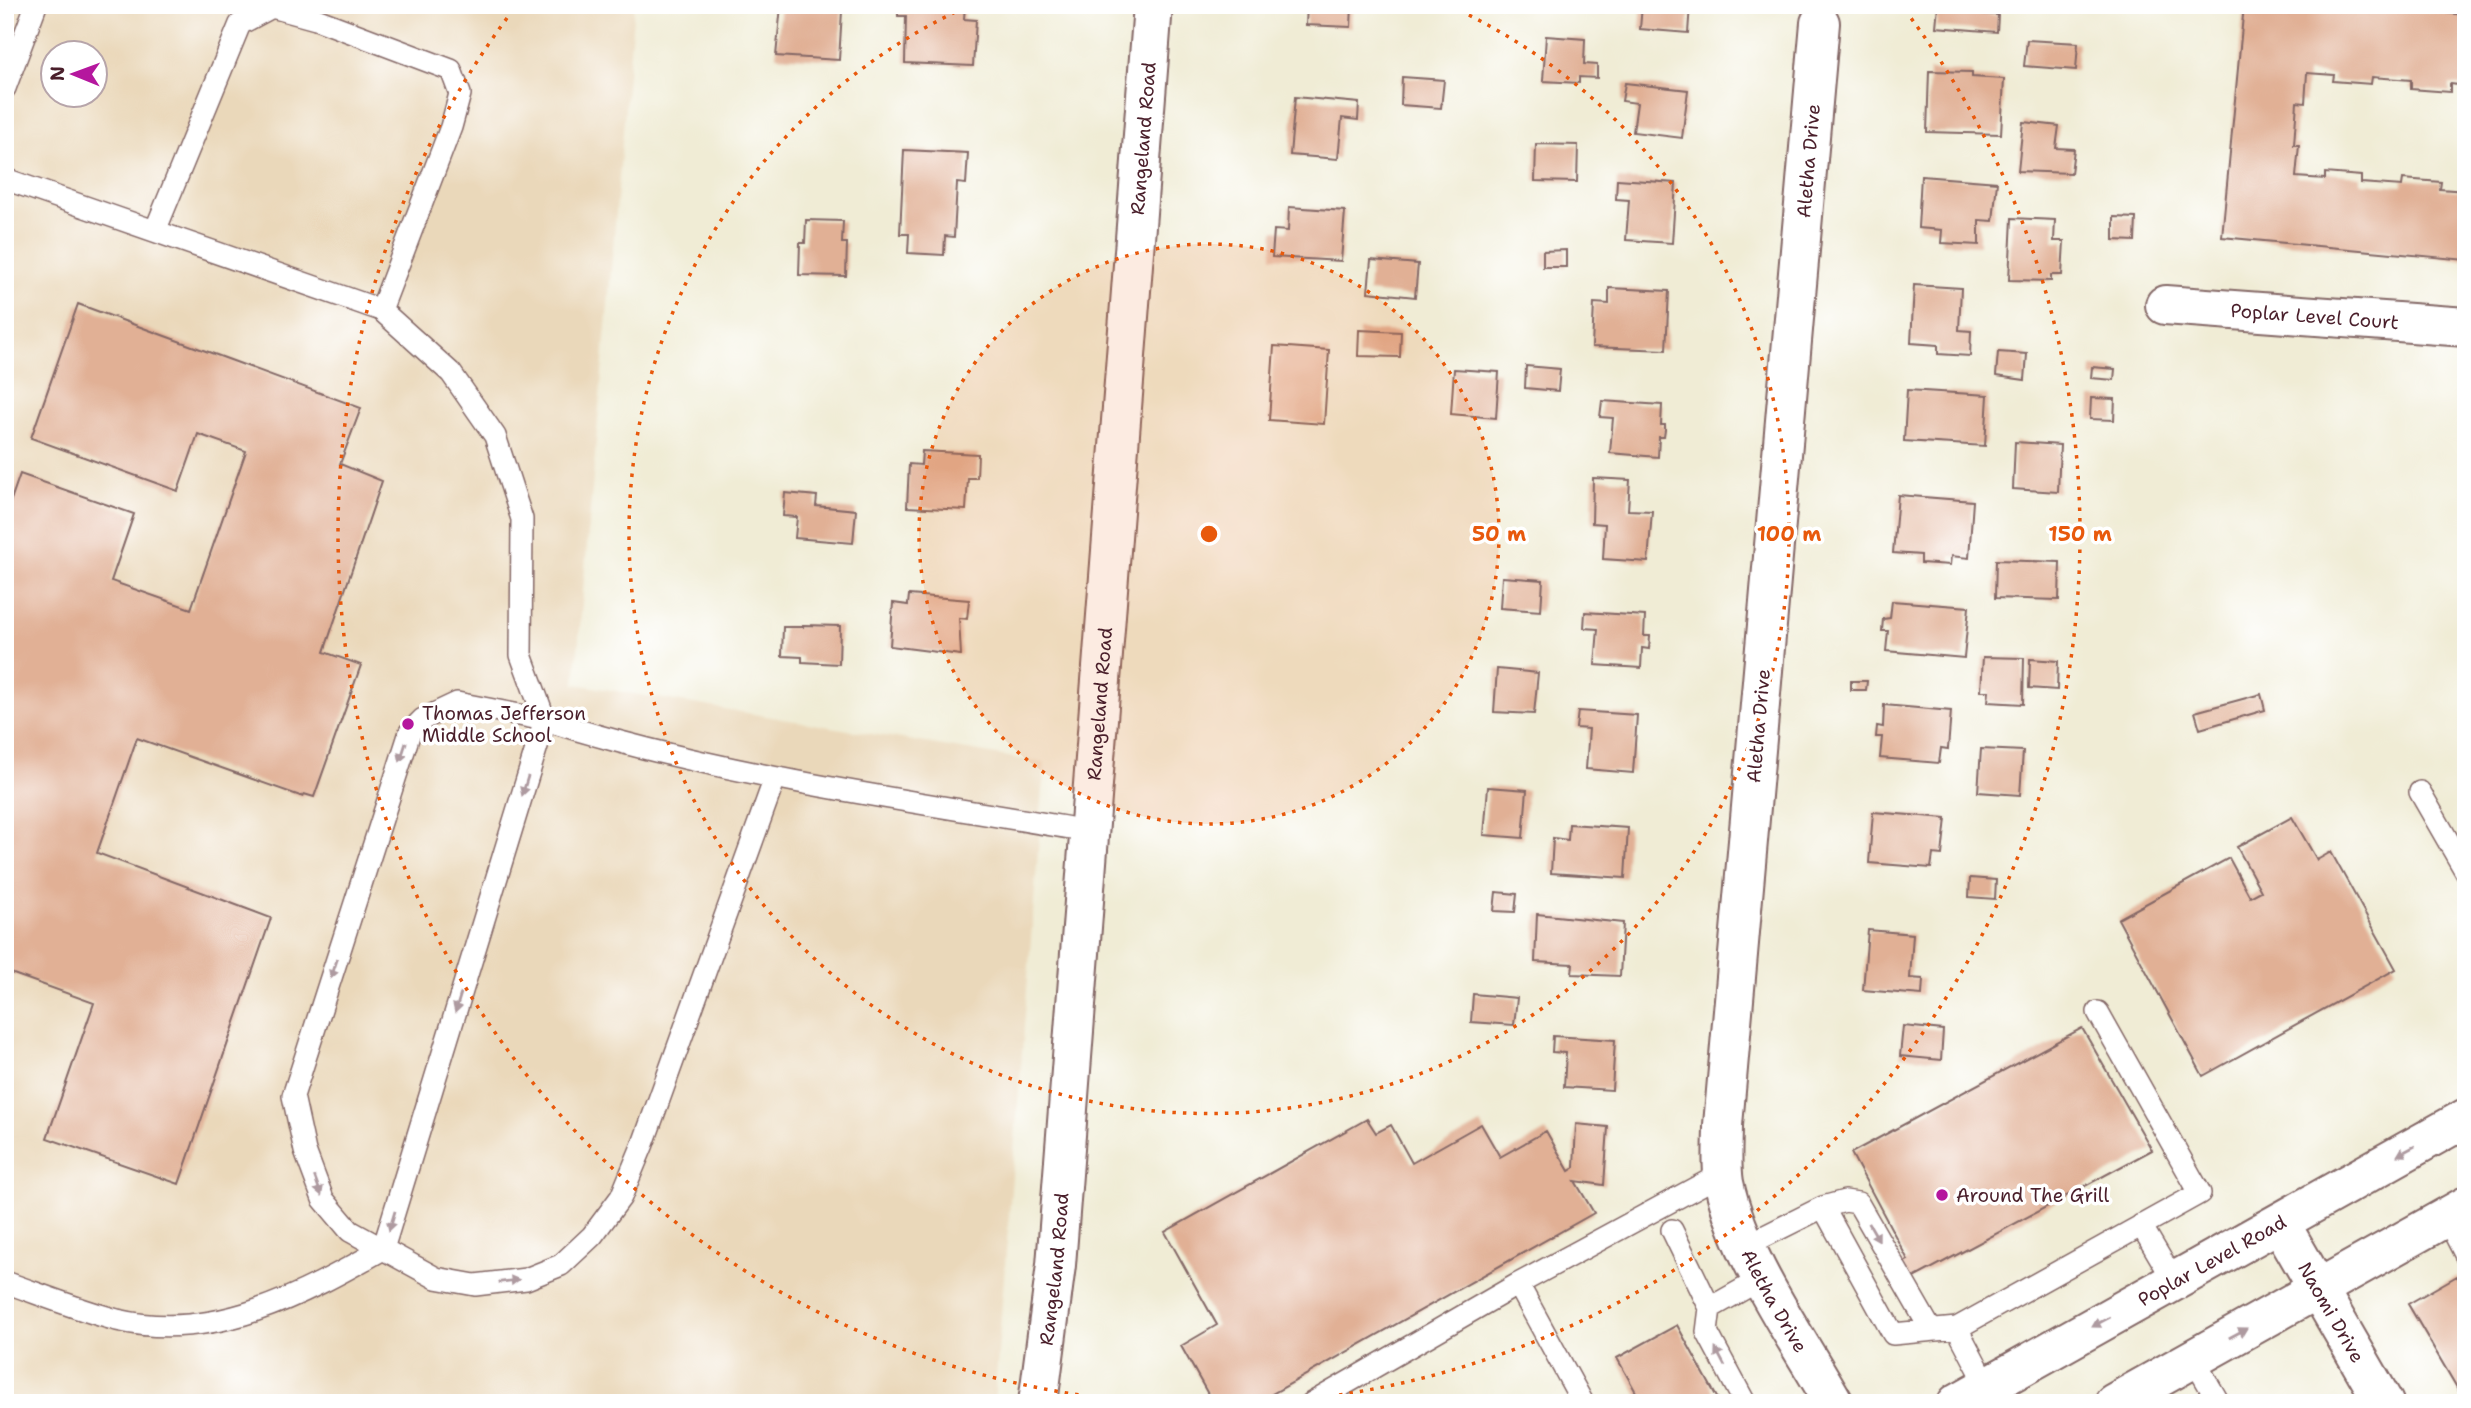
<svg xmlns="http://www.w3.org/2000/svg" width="2471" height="1408" viewBox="0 0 2471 1408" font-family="'Shantell Sans',sans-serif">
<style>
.built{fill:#ead8ba;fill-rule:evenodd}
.building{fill:#e1b095}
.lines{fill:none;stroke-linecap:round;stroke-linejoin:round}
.service-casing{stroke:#846766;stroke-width:24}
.minor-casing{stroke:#846766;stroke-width:42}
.secondary-casing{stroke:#846766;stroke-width:42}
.service{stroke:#fff;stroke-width:21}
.minor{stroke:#fff;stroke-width:38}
.secondary{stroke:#fff;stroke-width:38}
.oneway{fill:#ae9aa0}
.ring{fill:none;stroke:#e8590c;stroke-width:3.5;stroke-dasharray:3.5 7}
.poi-dot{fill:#b5179e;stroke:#fff;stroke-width:2.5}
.labels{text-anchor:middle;stroke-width:7;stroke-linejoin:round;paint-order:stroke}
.street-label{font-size:19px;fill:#4a1f2b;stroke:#fff}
.poi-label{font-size:19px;fill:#4a1f2b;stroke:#fff;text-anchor:start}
.centre{fill:#e8590c;stroke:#fff;stroke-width:3.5}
.ring-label{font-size:21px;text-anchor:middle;font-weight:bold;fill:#e8590c;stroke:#fff;stroke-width:7;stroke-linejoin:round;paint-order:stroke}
</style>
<rect width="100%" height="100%" fill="#fff"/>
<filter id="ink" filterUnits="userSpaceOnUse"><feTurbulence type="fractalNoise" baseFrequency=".0143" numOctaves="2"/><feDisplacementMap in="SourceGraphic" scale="14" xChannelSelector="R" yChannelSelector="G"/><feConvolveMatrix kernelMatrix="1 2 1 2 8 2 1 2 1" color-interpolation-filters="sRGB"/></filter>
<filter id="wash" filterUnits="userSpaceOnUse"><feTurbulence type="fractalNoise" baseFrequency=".00686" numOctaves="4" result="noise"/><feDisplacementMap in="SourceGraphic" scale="28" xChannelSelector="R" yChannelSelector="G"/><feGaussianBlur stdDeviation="1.57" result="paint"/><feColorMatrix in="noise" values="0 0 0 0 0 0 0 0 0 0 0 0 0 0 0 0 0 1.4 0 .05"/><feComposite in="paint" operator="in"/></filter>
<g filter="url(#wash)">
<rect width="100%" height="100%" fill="#f0ecd5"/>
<!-- built -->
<path class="built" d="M 5,5 L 634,5 L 575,684 L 1045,763 L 994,1403 L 5,1403 ZM 52,52 L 94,52 L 94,94 L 52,94 Z"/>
<g id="blocks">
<!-- building -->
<path class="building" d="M 898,5 L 965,5 L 964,19 L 976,20 L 973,66 L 905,63 L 906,16 L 898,16 Z
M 1307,5 L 1352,5 L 1351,27 L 1306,25 Z
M 1642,5 L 1690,5 L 1688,33 L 1640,29 Z
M 1938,5 L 1984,5 L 1983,14 L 1998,15 L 1997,32 L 1936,27 Z
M 2244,5 L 2363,5 L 2466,15 L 2466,86 L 2450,84 L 2450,92 L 2411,89 L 2411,80 L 2372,77 L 2371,84 L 2333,81 L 2334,75 L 2307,73 L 2305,103 L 2297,102 L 2294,145 L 2299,145 L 2296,177 L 2325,179 L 2325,173 L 2361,176 L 2361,183 L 2402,186 L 2403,179 L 2441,182 L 2440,189 L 2466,191 L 2466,260 L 2222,237 Z
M 781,6 L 842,11 L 839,60 L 776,56 Z
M 1546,36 L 1585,39 L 1584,64 L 1597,65 L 1597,78 L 1579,77 L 1579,83 L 1543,81 Z
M 2027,40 L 2078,43 L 2076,70 L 2024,66 Z
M 1929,71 L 1972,72 L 1972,77 L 2004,79 L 2001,134 L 1927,132 Z
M 1402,77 L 1444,80 L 1441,108 L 1401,105 Z
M 1625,83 L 1688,90 L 1682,138 L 1633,132 L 1637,103 L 1622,101 Z
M 1295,97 L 1359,103 L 1358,120 L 1342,118 L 1338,159 L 1290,155 Z
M 2023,122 L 2059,126 L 2056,148 L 2074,149 L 2071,173 L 2018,171 Z
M 1536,144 L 1578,145 L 1577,182 L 1535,181 Z
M 904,150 L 968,153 L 966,184 L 957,183 L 954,237 L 945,236 L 944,255 L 908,253 L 909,234 L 900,234 Z
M 1921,176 L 1997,182 L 1993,221 L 1979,220 L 1979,245 L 1941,243 L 1942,230 L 1918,228 Z
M 1617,179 L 1676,183 L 1672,243 L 1626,240 L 1629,200 L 1616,199 Z
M 1289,207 L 1345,211 L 1341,261 L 1272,257 L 1274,230 L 1288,231 Z
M 2114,217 L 2136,218 L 2135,241 L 2114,240 Z
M 2012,218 L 2055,220 L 2054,241 L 2064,241 L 2062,275 L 2051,275 L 2051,281 L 2009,280 Z
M 806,220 L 843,221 L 842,243 L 847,243 L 846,276 L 799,275 L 800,243 L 805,243 Z
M 1566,250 L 1566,267 L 1543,267 L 1543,251 Z
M 1371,260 L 1418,264 L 1415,297 L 1368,292 Z
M 1914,285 L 1961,288 L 1959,330 L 1971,331 L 1970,356 L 1938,354 L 1938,345 L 1911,343 Z
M 1609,288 L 1669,291 L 1666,350 L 1592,347 L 1594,303 L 1609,304 Z
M 78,304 L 361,408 L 340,464 L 382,481 L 324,652 L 361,665 L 314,797 L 304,794 L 303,797 L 137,738 L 97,853 L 271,918 L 179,1184 L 47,1138 L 94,1003 L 5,971 L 5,517 L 20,474 L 134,514 L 111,581 L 191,609 L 246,451 L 198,434 L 178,491 L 31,438 Z
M 1359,330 L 1401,332 L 1400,357 L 1358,356 Z
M 1274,346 L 1329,350 L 1324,424 L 1269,420 Z
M 1998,352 L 2027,354 L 2025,380 L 1996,376 Z
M 1526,366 L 1560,369 L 1558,391 L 1525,388 Z
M 2092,367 L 2115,369 L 2114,380 L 2091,378 Z
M 1454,369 L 1499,372 L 1496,418 L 1451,414 Z
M 1907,390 L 1988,395 L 1985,446 L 1904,441 Z
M 2091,398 L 2115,399 L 2114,420 L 2090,419 Z
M 1602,401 L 1662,405 L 1661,425 L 1665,425 L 1665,430 L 1664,437 L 1659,437 L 1658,457 L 1610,453 L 1613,418 L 1600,417 Z
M 2015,442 L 2060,445 L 2058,492 L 2013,489 Z
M 922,451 L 978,454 L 977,478 L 968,478 L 966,510 L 907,507 L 909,464 L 921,465 Z
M 1593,478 L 1630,480 L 1628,510 L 1652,511 L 1648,562 L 1603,559 L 1605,524 L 1592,523 Z
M 785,493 L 817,496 L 816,506 L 856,510 L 853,543 L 795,538 L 797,517 L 783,516 Z
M 1898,495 L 1973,501 L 1969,558 L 1951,556 L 1950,565 L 1921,563 L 1921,555 L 1893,553 Z
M 1996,560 L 2060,562 L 2059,600 L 1995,598 Z
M 1502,577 L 1543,580 L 1541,611 L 1500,608 Z
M 909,595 L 969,600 L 967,619 L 959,618 L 961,655 L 890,646 L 893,603 L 908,605 Z
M 1892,601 L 1969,607 L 1964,658 L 1886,651 L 1888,631 L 1882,631 L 1883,619 L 1890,618 Z
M 1585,612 L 1645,616 L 1644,636 L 1650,636 L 1649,649 L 1642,648 L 1641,668 L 1595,665 L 1598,629 L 1584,628 Z
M 803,625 L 840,626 L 839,664 L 802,662 L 802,657 L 782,656 L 783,627 L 803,627 Z
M 1983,657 L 2024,658 L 2023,704 L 1988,702 L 1989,691 L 1981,691 Z
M 2030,659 L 2058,661 L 2057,690 L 2029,688 Z
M 1497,669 L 1538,673 L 1534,714 L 1494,712 Z
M 1851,681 L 1867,681 L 1866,690 L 1851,690 Z
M 2261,694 L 2265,710 L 2200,729 L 2195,712 Z
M 1884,705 L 1951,711 L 1948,749 L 1941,748 L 1939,763 L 1880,758 L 1882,737 L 1876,737 L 1877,726 L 1883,727 Z
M 1578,711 L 1637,715 L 1633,773 L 1586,769 L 1589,729 L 1576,728 Z
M 1981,749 L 2023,751 L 2020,795 L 1978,792 Z
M 1488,787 L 1527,790 L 1523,838 L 1484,835 Z
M 1873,812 L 1946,818 L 1942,855 L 1933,854 L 1931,868 L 1869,863 Z
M 2292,817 L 2317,860 L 2331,852 L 2396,969 L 2203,1076 L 2118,919 L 2229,858 L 2250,897 L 2261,891 L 2237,847 Z
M 1569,824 L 1628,828 L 1625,878 L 1551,873 L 1553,838 L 1568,840 Z
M 1970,878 L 1996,880 L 1995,899 L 1969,897 Z
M 1496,892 L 1517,894 L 1515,912 L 1494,911 Z
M 1537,914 L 1623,923 L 1620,976 L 1572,974 L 1573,964 L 1535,962 Z
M 1868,930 L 1913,934 L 1910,978 L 1923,979 L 1922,995 L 1863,990 Z
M 1473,994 L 1517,998 L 1514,1025 L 1471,1022 Z
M 1903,1026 L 1943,1030 L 1941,1060 L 1900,1056 Z
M 2082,1028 L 2152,1150 L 1910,1280 L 1901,1264 L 1908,1260 L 1851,1153 Z
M 1553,1036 L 1615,1040 L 1612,1090 L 1564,1087 L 1566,1053 L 1552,1052 Z
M 1367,1119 L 1376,1133 L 1391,1125 L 1412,1163 L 1481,1124 L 1500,1157 L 1546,1131 L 1569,1171 L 1574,1168 L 1576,1124 L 1608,1127 L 1604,1185 L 1575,1181 L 1594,1213 L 1256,1403 L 1213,1403 L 1181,1346 L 1217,1325 L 1165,1232 Z
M 2457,1276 L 2466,1292 L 2466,1403 L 2408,1304 Z
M 1677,1325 L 1720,1403 L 1642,1403 L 1617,1358 Z"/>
</g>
</g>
<g filter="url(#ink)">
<use href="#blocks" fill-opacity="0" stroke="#846766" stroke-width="2"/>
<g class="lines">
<defs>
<path id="service" d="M 5,88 L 36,5
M 5,179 L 381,310 L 451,373 L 495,436 L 522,519 L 521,655 L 545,720 C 721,776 906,800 1088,831
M 155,231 L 240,24 L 272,7 L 316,19 L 451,70 L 460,94 L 451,127 L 381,310
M 2420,792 L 2466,872
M 1823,1207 L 1845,1201 L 1858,1203 L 1931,1330
M 2446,1217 L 2466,1256
M 2141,1225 L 2174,1281
M 1672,1230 L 1710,1308 L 1707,1332 L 1745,1403
M 1747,1245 L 1823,1207 L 1893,1334 L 1957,1328 L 2200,1193 L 2098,1012
M 5,1282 C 42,1295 79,1310 117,1320 C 214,1343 302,1295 383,1249 L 545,720 L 457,703 L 423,719 L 410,732 L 293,1096 L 305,1151 L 323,1199 L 350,1231 L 436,1278 L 475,1285 L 526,1279 L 561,1265 L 592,1236 L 621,1197 L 643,1144 L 775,778
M 1518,1284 L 1583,1403
M 1710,1308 L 1763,1278
M 1957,1328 L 1987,1385
M 2193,1358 L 2219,1403
M 1312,1403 L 1518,1284 L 1723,1173"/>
<g id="minor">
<path id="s1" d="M 1820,23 L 1723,1125 C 1723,1143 1721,1165 1724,1183 C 1740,1258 1796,1336 1834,1403"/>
<path id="s2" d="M 2165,305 L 2466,327"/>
<path id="s3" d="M 2280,1223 L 2384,1403"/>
<path id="s4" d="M 1038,1403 L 1056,1265 L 1153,5"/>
</g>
<g id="secondary">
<path id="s5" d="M 1957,1403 L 2466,1118"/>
<path d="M 2114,1403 L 2466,1206"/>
</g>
</defs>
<!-- service casing -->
<use href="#service" class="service-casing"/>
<!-- minor casing -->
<use href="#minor" class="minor-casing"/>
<!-- secondary casing -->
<use href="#secondary" class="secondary-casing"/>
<!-- service -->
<use href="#service" class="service"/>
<!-- minor -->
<use href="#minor" class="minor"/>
<!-- secondary -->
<use href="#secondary" class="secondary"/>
</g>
<!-- one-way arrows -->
<defs><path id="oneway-solid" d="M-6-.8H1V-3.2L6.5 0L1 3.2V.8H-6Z" transform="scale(1.75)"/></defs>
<g class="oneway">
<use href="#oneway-solid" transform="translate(403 752) rotate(108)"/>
<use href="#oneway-solid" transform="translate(525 786) rotate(107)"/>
<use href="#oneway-solid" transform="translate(334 969) rotate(108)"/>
<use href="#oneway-solid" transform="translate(458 1003) rotate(107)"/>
<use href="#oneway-solid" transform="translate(2406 1151) rotate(151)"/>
<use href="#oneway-solid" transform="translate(318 1186) rotate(70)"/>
<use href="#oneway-solid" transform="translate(392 1221) rotate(107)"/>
<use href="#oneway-solid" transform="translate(1874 1232) rotate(60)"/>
<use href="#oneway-solid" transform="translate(509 1281) rotate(-7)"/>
<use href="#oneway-solid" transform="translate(2101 1322) rotate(151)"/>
<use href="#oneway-solid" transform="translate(2238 1333) rotate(-29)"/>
<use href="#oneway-solid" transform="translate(1720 1357) rotate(-118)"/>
</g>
</g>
<!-- distance rings -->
<circle cx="1209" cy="534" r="290" fill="#e8590c" fill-opacity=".12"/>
<g class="ring">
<circle cx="1209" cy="534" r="290"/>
<path d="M1450 6A580 580 0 1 1 968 6"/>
<path d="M1141 1402A871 871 0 0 1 513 10M1905 10A871 871 0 0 1 1277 1402"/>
</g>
<!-- markers -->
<g class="poi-dot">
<circle cx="408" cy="724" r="7"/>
<circle cx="1942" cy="1195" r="7"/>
</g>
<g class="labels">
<!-- street labels -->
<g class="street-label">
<text dy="7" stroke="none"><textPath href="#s4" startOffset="1269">Rangeland Road</textPath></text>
<text transform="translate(1808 161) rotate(-85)" y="7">Aletha Drive</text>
<text dy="7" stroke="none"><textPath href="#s2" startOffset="150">Poplar Level Court</textPath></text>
<text dy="7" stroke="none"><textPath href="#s4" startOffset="702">Rangeland Road</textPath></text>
<text transform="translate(1758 726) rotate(-85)" y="7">Aletha Drive</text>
<text dy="7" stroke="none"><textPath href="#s5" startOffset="292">Poplar Level Road</textPath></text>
<text dy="7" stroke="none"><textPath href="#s4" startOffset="135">Rangeland Road</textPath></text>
<text dy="7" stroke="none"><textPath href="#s1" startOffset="1293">Aletha Drive</textPath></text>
<text dy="7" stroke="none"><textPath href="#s3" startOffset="103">Naomi Drive</textPath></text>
</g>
<!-- poi labels -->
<g class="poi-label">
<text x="422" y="720">Thomas Jefferson<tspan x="422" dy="22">Middle School</tspan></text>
<text x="1956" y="1202">Around The Grill</text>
</g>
</g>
<circle cx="1209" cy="534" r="10" class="centre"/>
<g class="ring-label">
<text x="1499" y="541">50 m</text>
<text x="1789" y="541">100 m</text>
<text x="2080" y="541">150 m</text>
</g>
<!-- margin -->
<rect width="2471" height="1408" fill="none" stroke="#fff" stroke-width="28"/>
<!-- north arrow -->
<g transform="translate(74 74) rotate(271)"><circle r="33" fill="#ffffff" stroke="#b7a5aa" stroke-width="2"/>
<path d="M0-5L12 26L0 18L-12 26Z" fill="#b5179e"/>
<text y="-10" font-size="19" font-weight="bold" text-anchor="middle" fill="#4a1f2b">N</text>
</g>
</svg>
